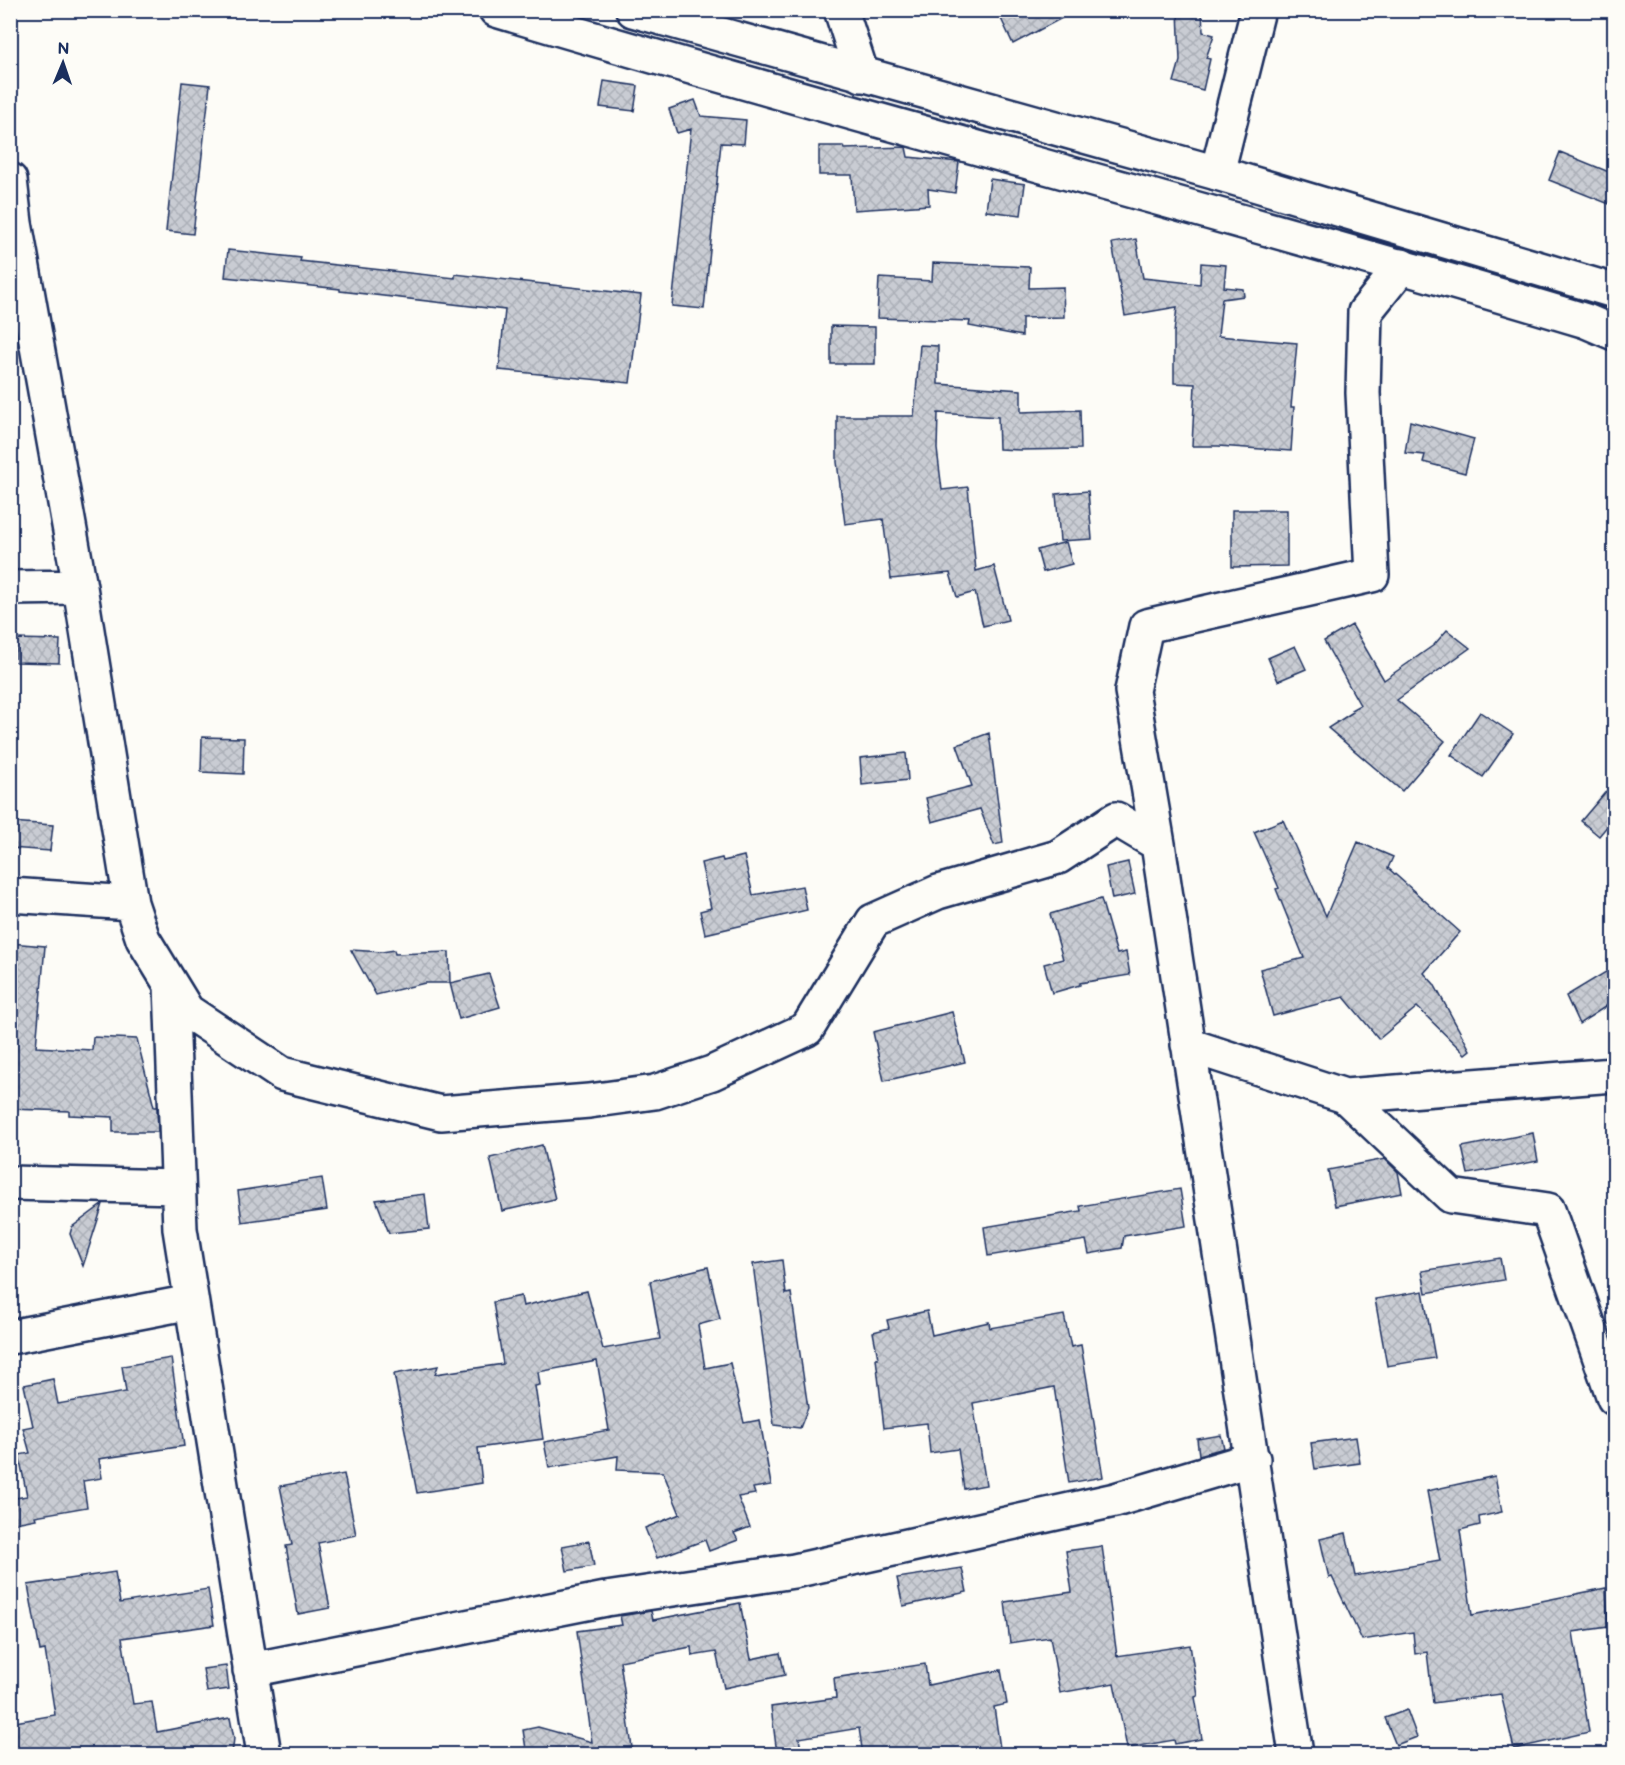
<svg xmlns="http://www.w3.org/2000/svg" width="1625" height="1765" viewBox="0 0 1625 1765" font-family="'Balsamiq Sans',sans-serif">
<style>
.building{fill:url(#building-cross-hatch);stroke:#1b2f5e;stroke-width:1.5}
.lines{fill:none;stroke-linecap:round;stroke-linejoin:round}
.minor-casing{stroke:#1b2f5e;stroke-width:38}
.tertiary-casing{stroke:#1b2f5e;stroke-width:38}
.minor{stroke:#fdfcf7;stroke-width:33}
.tertiary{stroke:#fdfcf7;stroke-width:33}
</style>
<defs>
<pattern id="building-cross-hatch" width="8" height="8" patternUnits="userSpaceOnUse" patternTransform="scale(1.5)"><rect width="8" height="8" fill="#c9ccd3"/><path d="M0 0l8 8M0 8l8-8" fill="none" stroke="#acb0b8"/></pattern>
</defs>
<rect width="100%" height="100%" fill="#fdfcf7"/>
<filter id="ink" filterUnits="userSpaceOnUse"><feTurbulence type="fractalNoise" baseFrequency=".0167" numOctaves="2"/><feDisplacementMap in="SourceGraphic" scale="12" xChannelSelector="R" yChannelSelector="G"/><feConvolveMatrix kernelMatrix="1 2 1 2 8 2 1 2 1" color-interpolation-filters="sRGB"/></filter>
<g filter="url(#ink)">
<!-- building -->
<path class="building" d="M 997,10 L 1077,10 L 1013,44 Z
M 1178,10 L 1202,10 L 1203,32 L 1214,35 L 1206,58 L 1210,59 L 1203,90 L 1174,82 L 1180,61 Z
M 604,81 L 638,86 L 634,111 L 600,107 Z
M 182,82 L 210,85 L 193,234 L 166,231 Z
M 695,100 L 701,116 L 746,120 L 744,144 L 721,143 L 704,309 L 672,306 L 691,129 L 677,133 L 669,109 Z
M 819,146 L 843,146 L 844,149 L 906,147 L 908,157 L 959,162 L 955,193 L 928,189 L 929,205 L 854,210 L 852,175 L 819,175 Z
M 1560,152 L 1614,174 L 1614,206 L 1549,180 Z
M 990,179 L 1025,184 L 1021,215 L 986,211 Z
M 1136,239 L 1143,278 L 1200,284 L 1201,263 L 1226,265 L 1224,287 L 1243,289 L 1244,296 L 1222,299 L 1218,336 L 1297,343 L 1291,407 L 1294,407 L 1291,451 L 1218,446 L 1192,446 L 1195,384 L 1174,383 L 1174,333 L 1177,307 L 1125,316 L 1112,243 Z
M 228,250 L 301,258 L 300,261 L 455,278 L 455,274 L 641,295 L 630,383 L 499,370 L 505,310 L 340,291 L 340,289 L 225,277 Z
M 933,263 L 1030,267 L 1029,288 L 1063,287 L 1064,317 L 1022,318 L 1022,336 L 969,326 L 970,321 L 877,318 L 879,278 L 932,281 Z
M 831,326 L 875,327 L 875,364 L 831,364 Z
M 920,345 L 938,346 L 938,384 L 1021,390 L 1021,412 L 1080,410 L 1081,449 L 1020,450 L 999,449 L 998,417 L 938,413 L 937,449 L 942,490 L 968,487 L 976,571 L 994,566 L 1008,620 L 983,626 L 975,592 L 957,597 L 950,573 L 891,579 L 883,519 L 845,524 L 837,462 L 837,416 L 914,416 Z
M 1410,421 L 1474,439 L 1465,473 L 1423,462 L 1425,455 L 1405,453 Z
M 1088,491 L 1092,539 L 1060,541 L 1056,494 Z
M 1232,510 L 1287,510 L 1287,566 L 1232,567 Z
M 1066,542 L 1072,564 L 1043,572 L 1037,550 Z
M 1352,625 L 1384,680 L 1434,645 L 1447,630 L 1470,648 L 1397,700 L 1445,741 L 1402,791 L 1328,728 L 1353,712 L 1351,710 L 1360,705 L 1324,641 Z
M 16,639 L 60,640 L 59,663 L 16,662 Z
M 1295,646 L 1306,669 L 1278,681 L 1268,658 Z
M 1480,712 L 1513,734 L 1483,777 L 1451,755 Z
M 989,733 L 1003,843 L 994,845 L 980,809 L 932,822 L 926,798 L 972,786 L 957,745 Z
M 202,737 L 244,738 L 243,774 L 201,772 Z
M 906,753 L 908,780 L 862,785 L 860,758 Z
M 1614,782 L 1614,818 L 1599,836 L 1581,821 Z
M 1283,820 L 1326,916 L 1358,842 L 1393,857 L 1388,868 L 1460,932 L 1424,973 L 1434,984 L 1470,1050 L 1465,1054 L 1417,1007 L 1379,1039 L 1344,997 L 1273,1016 L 1260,969 L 1304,958 L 1276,889 L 1279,888 L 1254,832 Z
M 10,822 L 53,825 L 50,851 L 10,848 Z
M 744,856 L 753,895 L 802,886 L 807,910 L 705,934 L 700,911 L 711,908 L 701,863 L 722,858 L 723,861 Z
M 1128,862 L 1135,894 L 1112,899 L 1106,867 Z
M 1101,899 L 1117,954 L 1126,952 L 1130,975 L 1080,983 L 1080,985 L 1052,993 L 1044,964 L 1063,959 L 1050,914 Z
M 10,943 L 45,946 L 36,1047 L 92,1050 L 93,1037 L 137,1039 L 154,1107 L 157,1107 L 158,1132 L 113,1132 L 113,1117 L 69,1115 L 69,1111 L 10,1109 Z
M 351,950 L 382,952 L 394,950 L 395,954 L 449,952 L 450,983 L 425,983 L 376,995 Z
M 1614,967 L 1614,1001 L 1579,1024 L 1566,996 Z
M 489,974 L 500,1007 L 459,1019 L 450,983 Z
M 952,1012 L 965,1062 L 884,1081 L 873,1032 Z
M 1533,1133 L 1538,1161 L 1468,1174 L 1462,1147 Z
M 542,1145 L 555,1199 L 502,1211 L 490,1158 Z
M 1385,1159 L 1398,1172 L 1402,1193 L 1335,1206 L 1328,1170 Z
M 322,1178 L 327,1210 L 242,1222 L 238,1191 Z
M 1180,1189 L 1186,1226 L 1124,1236 L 1122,1248 L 1089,1254 L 1086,1240 L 988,1256 L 984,1227 L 1081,1211 L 1080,1206 Z
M 425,1194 L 429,1229 L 389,1233 L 376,1200 Z
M 103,1204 L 83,1266 L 70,1234 L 72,1227 Z
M 1500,1258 L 1504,1280 L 1426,1293 L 1422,1271 Z
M 782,1260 L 786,1294 L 791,1293 L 808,1408 L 800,1428 L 774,1425 L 753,1264 Z
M 708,1267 L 720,1319 L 698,1325 L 705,1368 L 730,1363 L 744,1423 L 760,1420 L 771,1485 L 753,1488 L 755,1494 L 738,1497 L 750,1527 L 734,1533 L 738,1540 L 709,1551 L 705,1540 L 657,1558 L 645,1528 L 680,1514 L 663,1472 L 617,1470 L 618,1456 L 549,1468 L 544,1442 L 609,1430 L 597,1361 L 538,1372 L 540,1385 L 535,1386 L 543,1439 L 478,1448 L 482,1483 L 417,1493 L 394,1374 L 438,1366 L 435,1374 L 503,1364 L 493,1302 L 521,1296 L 523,1306 L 587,1291 L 603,1349 L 660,1339 L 650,1281 Z
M 1423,1291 L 1435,1358 L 1387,1366 L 1375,1299 Z
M 927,1311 L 932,1335 L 989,1322 L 990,1328 L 1064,1315 L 1071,1347 L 1081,1345 L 1103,1477 L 1069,1483 L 1054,1387 L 973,1403 L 986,1485 L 964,1489 L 958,1449 L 930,1453 L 927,1423 L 884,1428 L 876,1358 L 878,1358 L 873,1332 L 889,1328 L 887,1320 Z
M 171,1358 L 184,1446 L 99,1459 L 102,1478 L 83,1481 L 87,1507 L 35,1516 L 36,1519 L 10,1524 L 10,1499 L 27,1496 L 19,1455 L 30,1453 L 23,1428 L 33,1426 L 24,1385 L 53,1379 L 58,1404 L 126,1392 L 122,1366 Z
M 1221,1435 L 1224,1448 L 1199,1455 L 1197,1439 Z
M 1356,1437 L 1360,1463 L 1315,1469 L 1311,1443 Z
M 344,1474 L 356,1535 L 318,1543 L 330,1608 L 298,1614 L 286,1546 L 292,1545 L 280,1486 Z
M 1495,1476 L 1502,1512 L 1479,1517 L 1480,1525 L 1460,1530 L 1472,1615 L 1606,1588 L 1608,1627 L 1573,1632 L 1589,1732 L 1514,1749 L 1501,1694 L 1433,1703 L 1427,1652 L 1415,1654 L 1413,1632 L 1362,1640 L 1332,1577 L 1329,1578 L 1320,1539 L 1346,1533 L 1355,1576 L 1440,1561 L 1427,1491 Z
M 589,1541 L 594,1566 L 567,1571 L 562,1546 Z
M 1102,1546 L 1117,1656 L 1190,1645 L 1198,1696 L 1195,1697 L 1202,1739 L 1175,1744 L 1174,1740 L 1127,1748 L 1114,1683 L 1060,1693 L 1050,1637 L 1010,1643 L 1005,1602 L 1072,1592 L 1066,1551 Z
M 962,1568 L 967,1592 L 903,1606 L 897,1578 Z
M 115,1572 L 120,1603 L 208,1589 L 214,1625 L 122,1638 L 133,1704 L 152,1702 L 157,1732 L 230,1718 L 234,1738 L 232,1755 L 10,1755 L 10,1723 L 55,1715 L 45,1650 L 40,1651 L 28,1585 Z
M 740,1603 L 751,1659 L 780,1653 L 785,1675 L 724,1688 L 716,1652 L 692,1656 L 691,1647 L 620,1661 L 633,1755 L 527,1755 L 523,1730 L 538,1727 L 592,1742 L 577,1631 L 622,1625 L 620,1616 L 651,1611 L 653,1620 Z
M 925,1664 L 928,1685 L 1001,1670 L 1007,1704 L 994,1707 L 1001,1755 L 901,1755 L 900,1749 L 863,1755 L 859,1728 L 799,1738 L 802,1755 L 789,1755 L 776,1746 L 771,1707 L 836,1698 L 834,1678 Z
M 226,1666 L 229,1689 L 207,1692 L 203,1669 Z
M 1407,1710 L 1417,1737 L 1396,1745 L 1385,1718 Z"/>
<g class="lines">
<defs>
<path id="minor" d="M 841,10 L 862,75
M 1217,173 L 1258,10
M 10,180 L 15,223 L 80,587 L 131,903 L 143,939 L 187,1011 L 282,1074 L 441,1113 L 589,1101 L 655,1092 L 712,1073 L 807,1029 L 873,921 L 938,892 L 1058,857 L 1116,819 L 1158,844
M 10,588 L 80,587
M 10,895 L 131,903
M 171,985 L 180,1229 L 264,1754
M 1188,1045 L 1345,1096 L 1614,1075
M 1345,1096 L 1451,1196 L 1548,1210 L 1614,1398
M 10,1183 L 178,1187
M 10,1337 L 191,1302
M 250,1670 L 606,1599 L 794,1571 L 1115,1500 L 1253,1459
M 1296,1754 L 1158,844 L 1132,691 L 1146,626 L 1372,575 L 1363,393 L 1365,312 L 1402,266"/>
<path id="tertiary" d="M 496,10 C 858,119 1224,212 1586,321 L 1614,333
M 633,10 L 1217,173 L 1614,291"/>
</defs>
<!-- minor casing -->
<use href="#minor" class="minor-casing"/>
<!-- tertiary casing -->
<use href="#tertiary" class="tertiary-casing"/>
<!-- minor -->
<use href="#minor" class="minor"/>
<!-- tertiary -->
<use href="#tertiary" class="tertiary"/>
</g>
</g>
<!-- margin -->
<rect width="1625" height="1765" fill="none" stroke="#fdfcf7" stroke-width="36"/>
<rect x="18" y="18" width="1589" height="1729" fill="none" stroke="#1b2f5e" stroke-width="2" filter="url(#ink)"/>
<!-- north arrow -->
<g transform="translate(63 63) rotate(2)" stroke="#fdfcf7" stroke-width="4.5" paint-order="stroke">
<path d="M0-4.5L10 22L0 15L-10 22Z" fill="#1b2f5e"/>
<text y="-9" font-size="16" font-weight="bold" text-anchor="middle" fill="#1b2f5e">N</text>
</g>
</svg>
